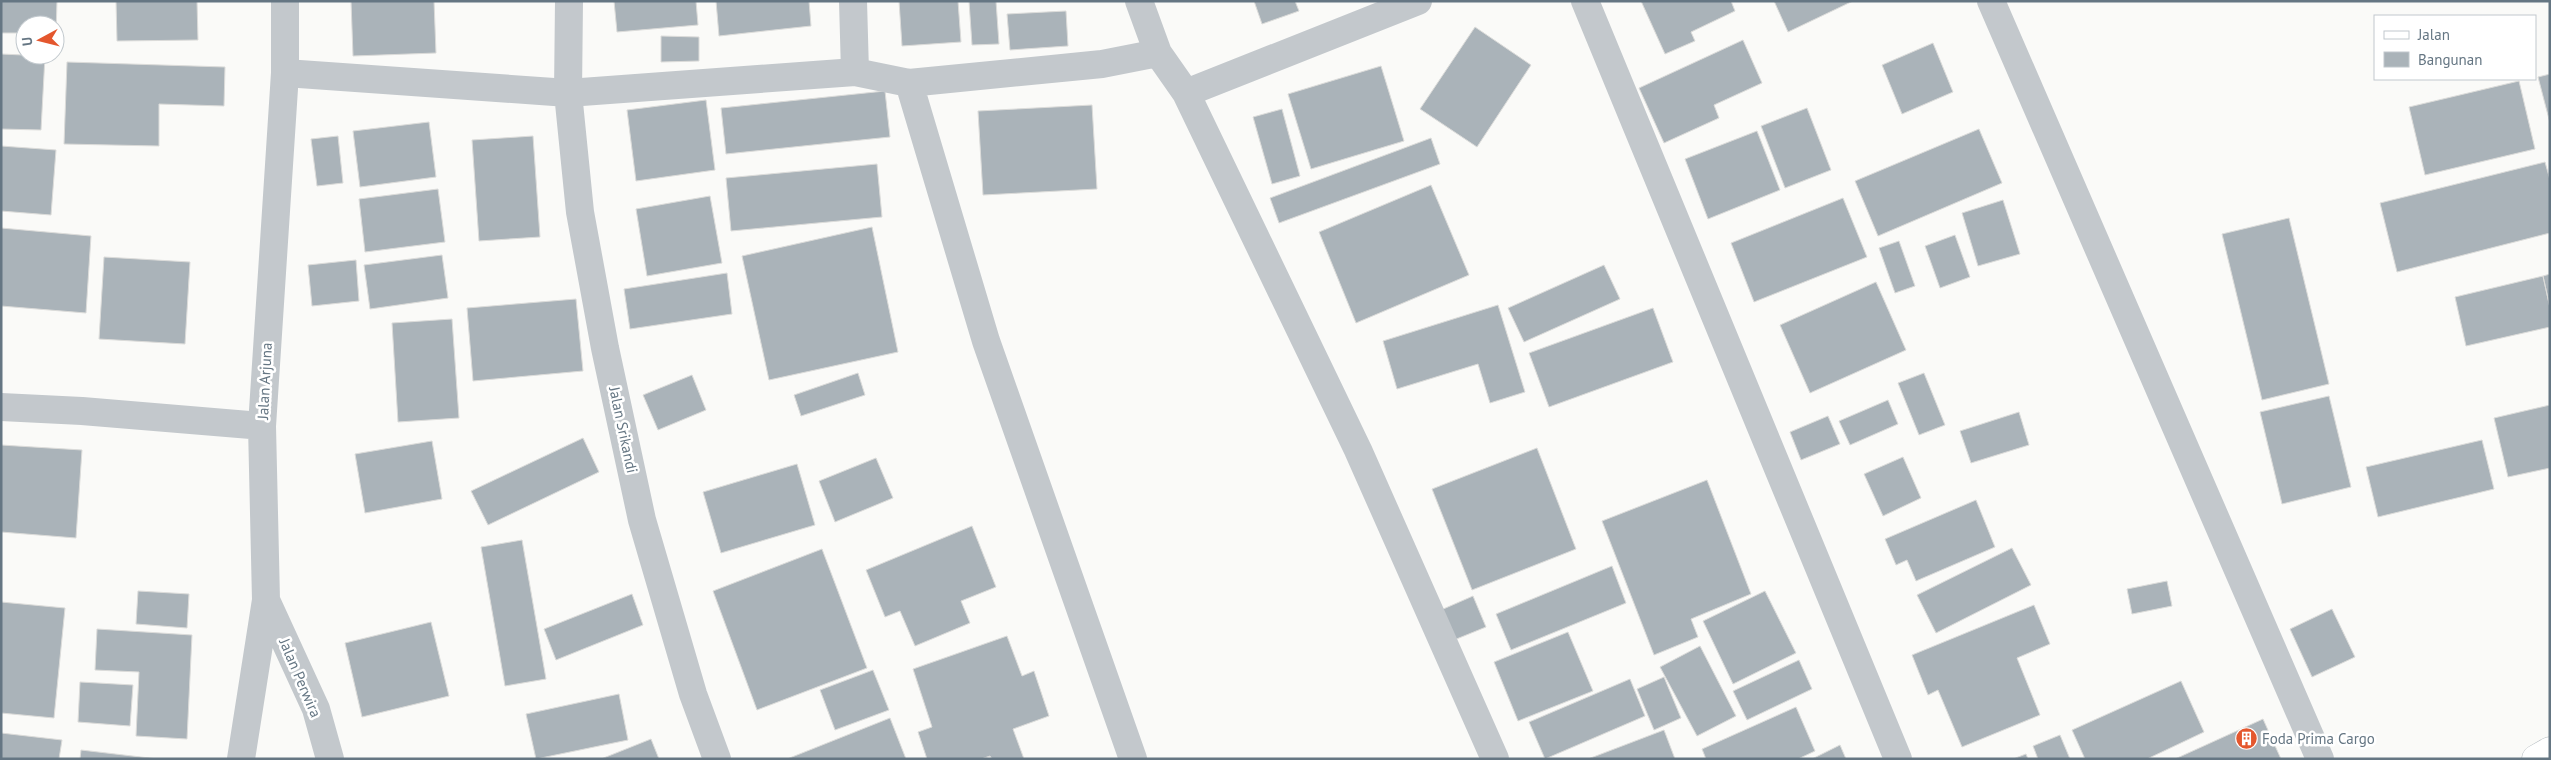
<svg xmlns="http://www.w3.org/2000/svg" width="2551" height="760" viewBox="0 0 2551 760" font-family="'PT Sans',sans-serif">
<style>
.building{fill:#aab3b9;stroke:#dcdcda}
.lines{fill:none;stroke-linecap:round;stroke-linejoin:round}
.secondary-casing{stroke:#b3babf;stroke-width:29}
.minor{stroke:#c3c8cc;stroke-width:28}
.secondary{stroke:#fff;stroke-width:28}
.labels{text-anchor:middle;stroke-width:5;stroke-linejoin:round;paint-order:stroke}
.street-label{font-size:15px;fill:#657683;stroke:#fff}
.poi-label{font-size:15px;fill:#657683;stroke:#fff;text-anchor:start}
</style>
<rect width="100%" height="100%" fill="#fafaf8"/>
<!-- building -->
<path class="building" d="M 1,1 L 57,1 L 56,33 L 55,25 L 25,25 L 25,33 L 1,33 Z
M 116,1 L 197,1 L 198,40 L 117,41 Z
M 351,1 L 434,1 L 436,53 L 353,56 Z
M 614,1 L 696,1 L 698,25 L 617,32 Z
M 716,1 L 809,1 L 811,26 L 719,36 Z
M 899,1 L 958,1 L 961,42 L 902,46 Z
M 969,1 L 996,1 L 999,44 L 972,45 Z
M 1254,1 L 1295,1 L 1299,11 L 1262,24 Z
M 1641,1 L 1731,1 L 1735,11 L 1691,32 L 1695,41 L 1665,54 Z
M 1774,1 L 1853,1 L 1788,32 Z
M 1066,11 L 1068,46 L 1010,50 L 1007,14 Z
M 1475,27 L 1531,65 L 1477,147 L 1420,109 Z
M 661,36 L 699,37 L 699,61 L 661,62 Z
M 1743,40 L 1762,83 L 1714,105 L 1719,118 L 1664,143 L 1639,88 Z
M 1933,43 L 1953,92 L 1902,114 L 1882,65 Z
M 1,54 L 45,56 L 41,130 L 1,129 Z
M 67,62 L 225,67 L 224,106 L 159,104 L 159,146 L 64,144 Z
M 1381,66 L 1404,141 L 1311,169 L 1288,94 Z
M 2550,74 L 2550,123 L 2538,77 Z
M 2519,81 L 2535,149 L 2425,175 L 2409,107 Z
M 885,91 L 890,137 L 726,154 L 721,108 Z
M 706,100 L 715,170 L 636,181 L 627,110 Z
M 1092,105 L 1097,189 L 983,195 L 978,111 Z
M 1807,108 L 1831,170 L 1785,188 L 1761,126 Z
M 1282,109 L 1300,176 L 1272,184 L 1253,117 Z
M 429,122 L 436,177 L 360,187 L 353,131 Z
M 1979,129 L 2002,183 L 1878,236 L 1855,181 Z
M 1757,131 L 1780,190 L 1708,219 L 1685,159 Z
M 338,136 L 343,183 L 317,186 L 311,139 Z
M 533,136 L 540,237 L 479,241 L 472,140 Z
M 1431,138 L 1440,164 L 1279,223 L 1270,198 Z
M 1,146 L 56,150 L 51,215 L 1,211 Z
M 2545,162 L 2550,180 L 2550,233 L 2397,272 L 2380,203 Z
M 877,164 L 882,217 L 731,231 L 726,178 Z
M 1431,185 L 1469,275 L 1356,323 L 1319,232 Z
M 438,189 L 445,242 L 365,252 L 359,199 Z
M 710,196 L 722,263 L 647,276 L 636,209 Z
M 1843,198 L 1867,257 L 1754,302 L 1731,243 Z
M 2003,200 L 2020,254 L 1978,266 L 1962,213 Z
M 2289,218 L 2329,384 L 2262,400 L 2222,234 Z
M 872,227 L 898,352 L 769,380 L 742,256 Z
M 1,228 L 91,236 L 86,313 L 1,306 Z
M 1955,235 L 1970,277 L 1940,288 L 1925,246 Z
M 1899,241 L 1915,286 L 1895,293 L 1879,248 Z
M 442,255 L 448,298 L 370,309 L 364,265 Z
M 104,257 L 190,262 L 185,344 L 99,339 Z
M 356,260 L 359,301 L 312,306 L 308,265 Z
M 1604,265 L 1620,299 L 1524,342 L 1508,308 Z
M 727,273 L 732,314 L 630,329 L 624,289 Z
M 2550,274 L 2550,308 L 2543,276 Z
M 2543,276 L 2550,308 L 2550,327 L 2466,346 L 2455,297 Z
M 1876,282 L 1906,350 L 1810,393 L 1780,325 Z
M 576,299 L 583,371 L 473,381 L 467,308 Z
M 1498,305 L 1525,392 L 1490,403 L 1478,364 L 1397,389 L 1383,341 Z
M 1653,308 L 1673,362 L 1549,407 L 1529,353 Z
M 452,319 L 459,418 L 398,422 L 392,323 Z
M 858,373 L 865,395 L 801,416 L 794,395 Z
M 1924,373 L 1945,425 L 1919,435 L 1898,383 Z
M 692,375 L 706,410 L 658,430 L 643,395 Z
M 2329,396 L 2351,487 L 2282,504 L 2260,412 Z
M 1888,400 L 1898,424 L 1850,445 L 1839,421 Z
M 2550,405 L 2550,468 L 2508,477 L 2494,418 Z
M 2019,412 L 2029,445 L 1971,463 L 1960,431 Z
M 1828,416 L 1840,444 L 1801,460 L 1790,432 Z
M 583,438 L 599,472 L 488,525 L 471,491 Z
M 2482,440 L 2494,489 L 2378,517 L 2366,467 Z
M 432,441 L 442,499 L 365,513 L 355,454 Z
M 1,445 L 82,450 L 76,538 L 1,532 Z
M 1537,448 L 1576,549 L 1472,590 L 1432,489 Z
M 1903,457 L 1921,498 L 1883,516 L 1864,474 Z
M 876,458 L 893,498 L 835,522 L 819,481 Z
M 797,464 L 815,525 L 721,553 L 703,492 Z
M 1707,480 L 1751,594 L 1691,619 L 1698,637 L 1654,655 L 1602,521 Z
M 1976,500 L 1995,547 L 1916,581 L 1907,560 L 1896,565 L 1885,539 Z
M 972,526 L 996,587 L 961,601 L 970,623 L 915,646 L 900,611 L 885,617 L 866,570 Z
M 522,540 L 546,679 L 505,686 L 481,547 Z
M 2012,548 L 2031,585 L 1936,633 L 1917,595 Z
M 822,549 L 867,668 L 757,710 L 713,591 Z
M 1612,566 L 1626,603 L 1511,650 L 1496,614 Z
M 2167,581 L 2172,606 L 2132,614 L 2127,589 Z
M 138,591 L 189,594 L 187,628 L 136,624 Z
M 1765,591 L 1796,653 L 1733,684 L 1703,621 Z
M 632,594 L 643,625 L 556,660 L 544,629 Z
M 1473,596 L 1486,627 L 1454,640 L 1441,610 Z
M 1,602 L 65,608 L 54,718 L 1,713 Z
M 2034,605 L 2050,644 L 2017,658 L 2040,715 L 1962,747 L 1938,690 L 1928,695 L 1912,655 Z
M 2332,609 L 2355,657 L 2312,677 L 2290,629 Z
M 431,622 L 449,696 L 362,717 L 345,643 Z
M 97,629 L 192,635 L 187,739 L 136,736 L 139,672 L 95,670 Z
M 1568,632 L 1593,691 L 1518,721 L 1494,662 Z
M 1007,636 L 1022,676 L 1034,671 L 1049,716 L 1013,729 L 1024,759 L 992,759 L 990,756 L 981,759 L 927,759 L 918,732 L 932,727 L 913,669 Z
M 1700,646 L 1736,716 L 1697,736 L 1660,667 Z
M 1799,660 L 1812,689 L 1747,720 L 1733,691 Z
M 873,670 L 889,710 L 835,730 L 820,690 Z
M 1664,677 L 1681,718 L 1654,730 L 1637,689 Z
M 1630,679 L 1645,716 L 1545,759 L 1529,722 Z
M 2181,681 L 2204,732 L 2147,759 L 2085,759 L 2072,730 Z
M 80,682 L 133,685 L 130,726 L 78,722 Z
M 619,694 L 628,740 L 536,759 L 526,714 Z
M 1796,707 L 1815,751 L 1798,759 L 1706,759 L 1702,749 Z
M 890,718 L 906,759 L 787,759 Z
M 2263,719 L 2281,759 L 2175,759 Z
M 1664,730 L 1675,759 L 1588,759 Z
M 1,733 L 62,740 L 59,759 L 1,759 Z
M 2060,735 L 2070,759 L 2038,759 L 2033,746 Z
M 651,739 L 659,759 L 601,759 Z
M 1840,745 L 1846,759 L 1812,759 Z
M 81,750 L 158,759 L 80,759 Z
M 2026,754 L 2028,759 L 2013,759 Z"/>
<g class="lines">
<defs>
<path id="secondary" d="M 2536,759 L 2550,751"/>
</defs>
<!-- secondary casing -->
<use href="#secondary" class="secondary-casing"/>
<!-- minor -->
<path class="minor" d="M 569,1 L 568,93 L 580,212 L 605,348 L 642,520 L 693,694 L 717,759
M 853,1 L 855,72
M 1139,1 L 1158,53 L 1186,93 L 1358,450 L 1495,759
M 1585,1 L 1898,759
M 1991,1 L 2320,759
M 285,73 L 568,93 L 855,72 L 909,83 L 1102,64 L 1158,53
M 909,83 L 986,341 L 1133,759
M 1186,93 L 1418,1
M 1,407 L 82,411 L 262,426
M 266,600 L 316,709 L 330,759
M 241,759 L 266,600 L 262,426 L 285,73 L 285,1"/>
<!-- secondary -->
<use href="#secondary" class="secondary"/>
</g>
<!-- icons -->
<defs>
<symbol id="building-disc" viewBox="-11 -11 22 22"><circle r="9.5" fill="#e4572e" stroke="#fff"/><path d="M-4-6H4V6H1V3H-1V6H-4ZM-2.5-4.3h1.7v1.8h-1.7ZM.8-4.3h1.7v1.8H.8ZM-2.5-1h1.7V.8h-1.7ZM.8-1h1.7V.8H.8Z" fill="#fff"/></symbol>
</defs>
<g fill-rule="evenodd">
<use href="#building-disc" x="2234" y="726" width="25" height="25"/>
</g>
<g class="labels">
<!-- street labels -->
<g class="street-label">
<text transform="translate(265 381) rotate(-87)" y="5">Jalan Arjuna</text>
<text transform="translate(623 430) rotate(78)" y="5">Jalan Srikandi</text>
<text transform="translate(300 678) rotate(67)" y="5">Jalan Perwira</text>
</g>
<!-- poi labels -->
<g class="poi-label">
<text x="2262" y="744">Foda Prima Cargo</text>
</g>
</g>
<!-- border -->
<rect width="2551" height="760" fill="none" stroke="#657683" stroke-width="5"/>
<!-- legend -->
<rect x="2374" y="15" width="162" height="65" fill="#ffffff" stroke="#c1c8cd"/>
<rect x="2384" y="31" width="25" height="8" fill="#ffffff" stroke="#c1c8cd"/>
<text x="2418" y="40" font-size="15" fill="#657683">Jalan</text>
<rect x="2384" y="52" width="25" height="15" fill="#aab3b9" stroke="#c1c8cd"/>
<text x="2418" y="65" font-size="15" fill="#657683">Bangunan</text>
<!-- north arrow -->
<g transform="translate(40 40) rotate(263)"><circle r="24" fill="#ffffff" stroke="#c1c8cd"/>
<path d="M0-4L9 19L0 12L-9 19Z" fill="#e4572e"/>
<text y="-8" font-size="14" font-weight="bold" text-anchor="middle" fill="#657683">U</text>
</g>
</svg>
